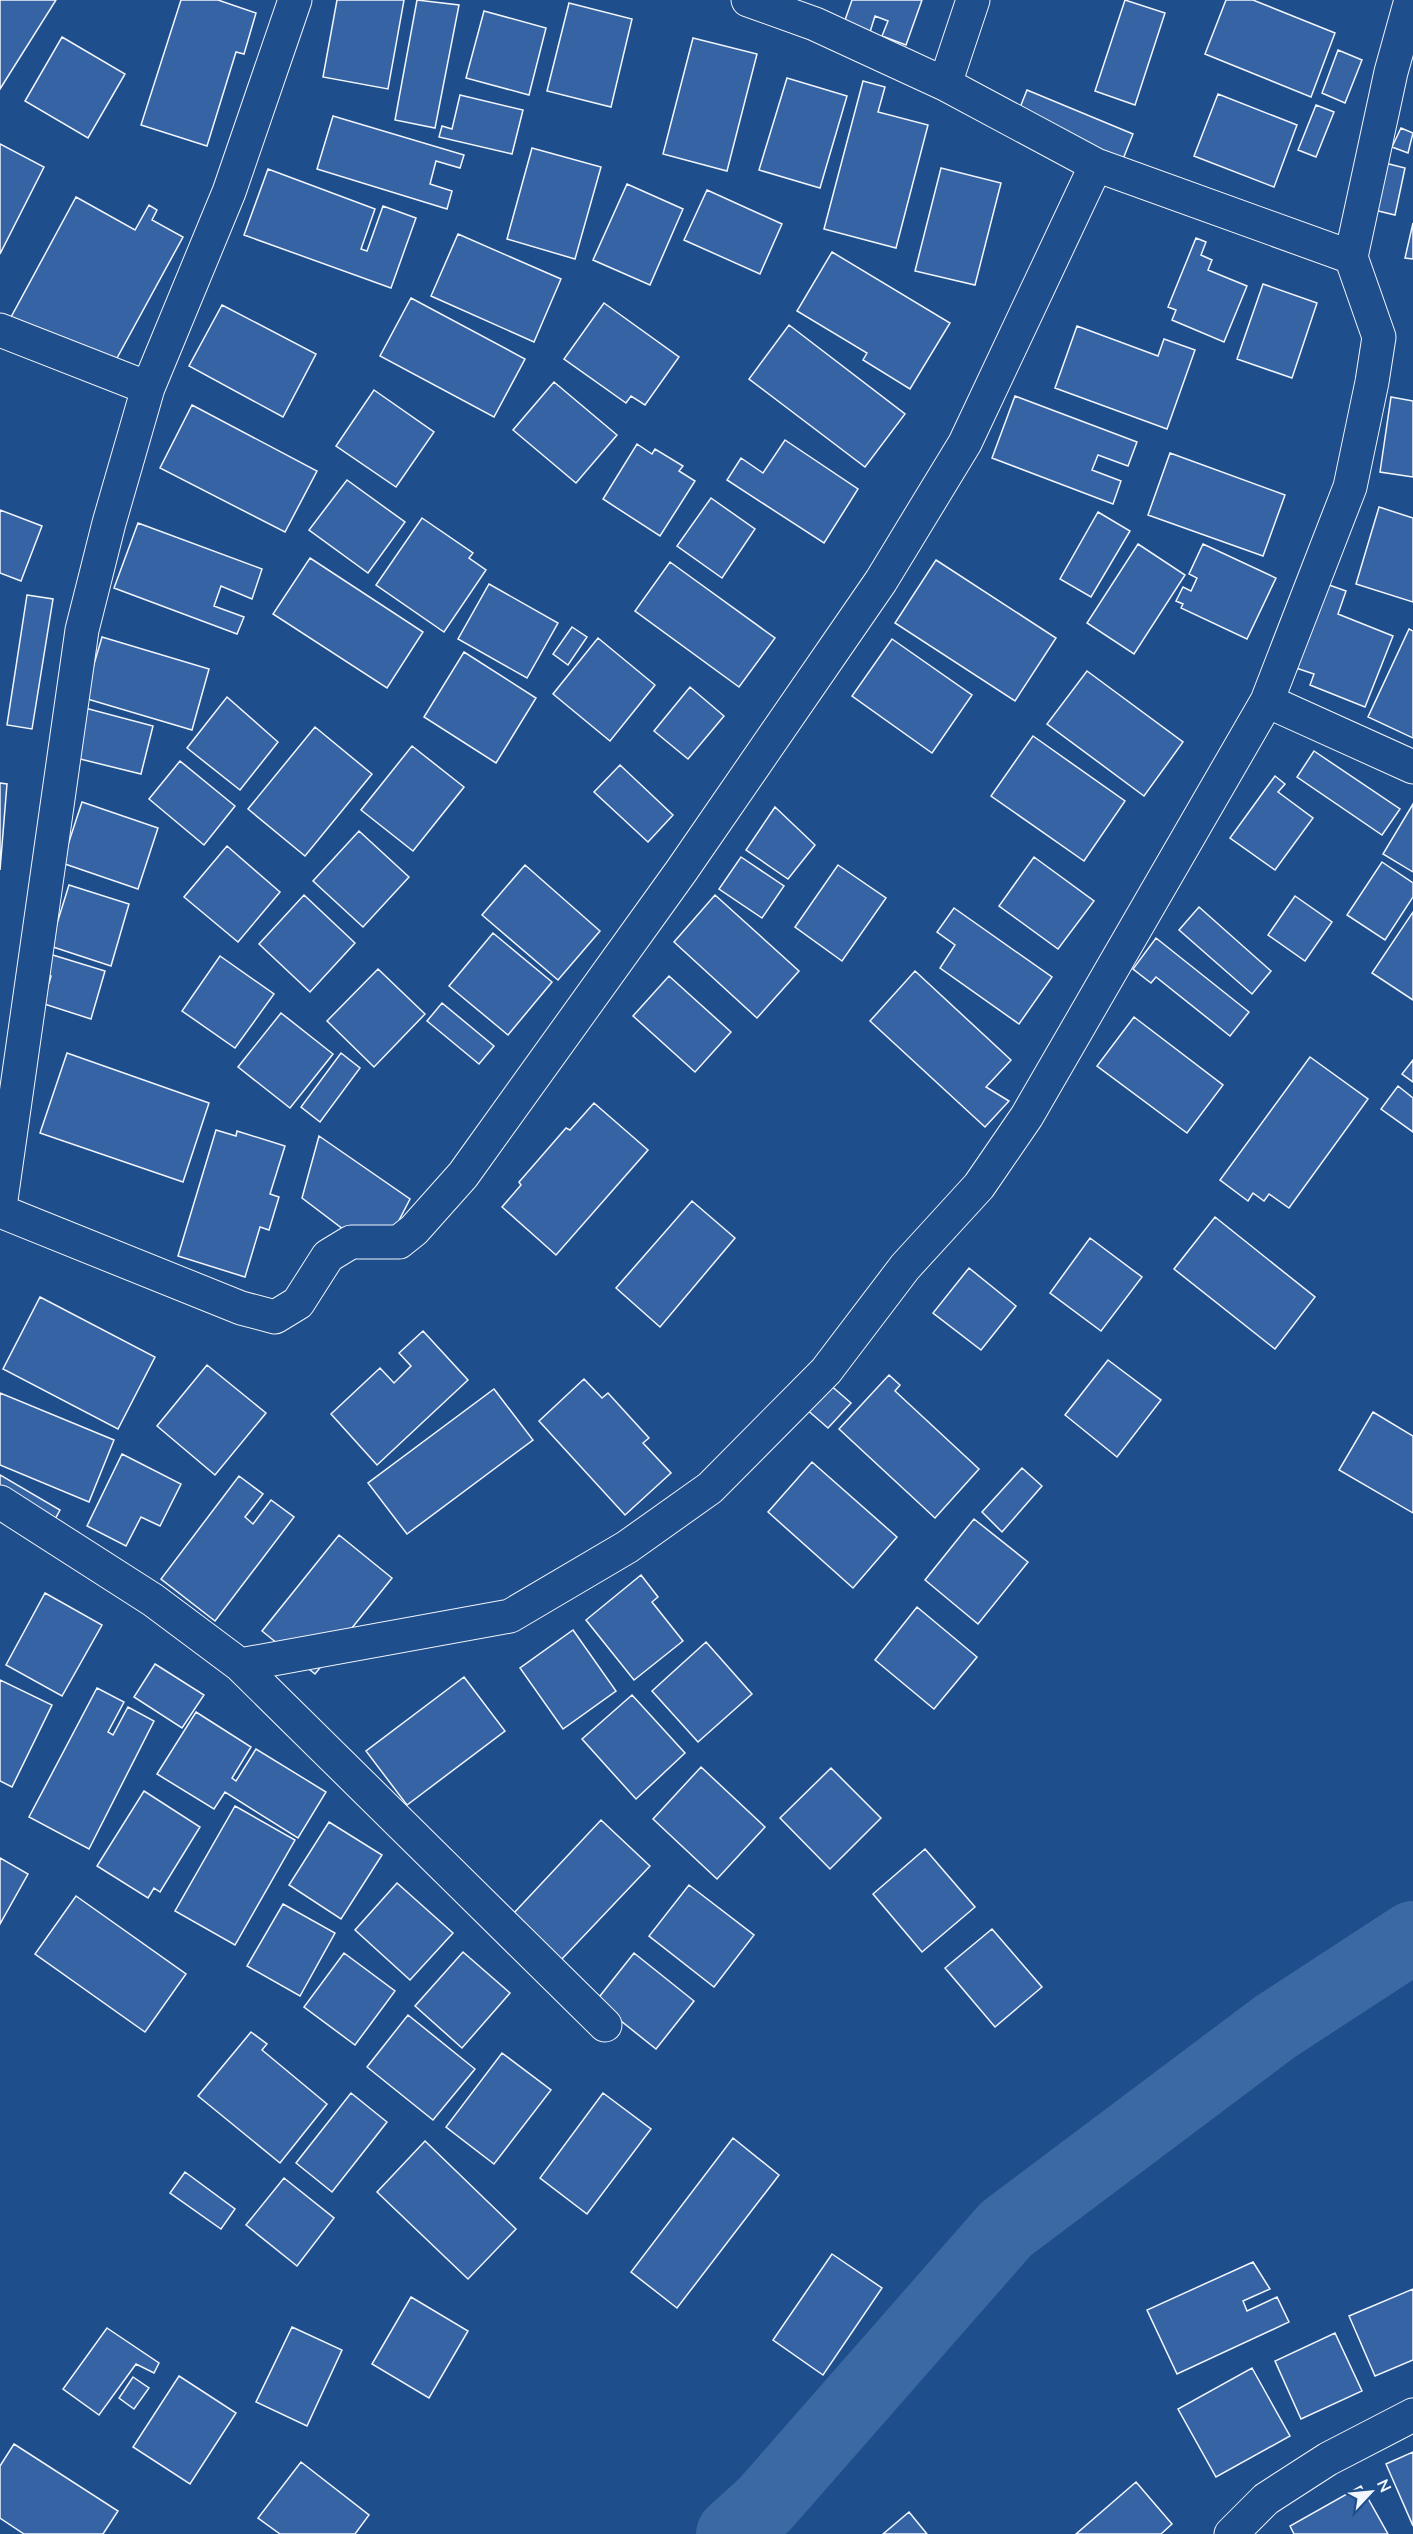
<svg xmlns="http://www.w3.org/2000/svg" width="1413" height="2534" viewBox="0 0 1413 2534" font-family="'Nunito Sans',sans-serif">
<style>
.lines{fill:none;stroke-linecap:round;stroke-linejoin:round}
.river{stroke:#3b69a3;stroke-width:72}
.building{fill:#3563a3;stroke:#f2f6ff;stroke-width:1.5}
.minor-casing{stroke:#f2f6ff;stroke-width:35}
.minor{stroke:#1f4e8c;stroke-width:33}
</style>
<rect width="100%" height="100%" fill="#1f4e8c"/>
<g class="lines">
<!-- river -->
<path class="river" d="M 732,2534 L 765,2504 L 1006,2229 L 1275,2027 L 1413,1937"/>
</g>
<!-- building -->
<path class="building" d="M 0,0 L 56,0 L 0,89 Z
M 181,0 L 218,0 L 256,13 L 244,54 L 236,52 L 207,146 L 141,125 Z
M 337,0 L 404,0 L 388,89 L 323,77 Z
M 417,0 L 459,5 L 435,128 L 395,120 Z
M 852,0 L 922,0 L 906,45 L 882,36 L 888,21 L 875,16 L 870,32 L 844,23 Z
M 1125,0 L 1165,13 L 1135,105 L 1095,91 Z
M 1226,0 L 1253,0 L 1335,33 L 1311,97 L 1205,54 Z
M 569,3 L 632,19 L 611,107 L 547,91 Z
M 484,11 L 546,28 L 529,95 L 466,78 Z
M 62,37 L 125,74 L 88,138 L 25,101 Z
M 693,38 L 757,54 L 727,171 L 663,154 Z
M 1338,50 L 1362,60 L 1345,103 L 1322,93 Z
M 787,78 L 847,96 L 820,188 L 759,170 Z
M 863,81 L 885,87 L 878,112 L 928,125 L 896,248 L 824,229 Z
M 1027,90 L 1133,134 L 1123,159 L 1017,115 Z
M 1218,94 L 1297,125 L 1274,187 L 1194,156 Z
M 460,95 L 523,110 L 512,154 L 439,137 L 442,126 L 452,129 Z
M 1316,105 L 1334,112 L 1316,157 L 1298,150 Z
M 333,116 L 464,155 L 460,168 L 436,161 L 430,184 L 452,191 L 447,209 L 317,169 Z
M 1401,128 L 1413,133 L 1408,153 L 1392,147 Z
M 0,144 L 44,167 L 0,254 Z
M 532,148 L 601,167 L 575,259 L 507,239 Z
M 1385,163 L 1405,168 L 1395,215 L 1374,210 Z
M 941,168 L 1001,183 L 975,285 L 915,271 Z
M 268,169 L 375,209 L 361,249 L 367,251 L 383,206 L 416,218 L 391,288 L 244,235 Z
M 627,184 L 683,209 L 650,285 L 593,260 Z
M 707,190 L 782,224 L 760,274 L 684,240 Z
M 76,197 L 135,230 L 149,205 L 157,210 L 152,220 L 183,237 L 111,369 L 10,319 Z
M 1413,223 L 1413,259 L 1405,258 Z
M 458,234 L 561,279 L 534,342 L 431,296 Z
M 1196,238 L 1206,242 L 1201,255 L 1212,260 L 1208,270 L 1247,286 L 1224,342 L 1172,320 L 1176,310 L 1168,307 Z
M 832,252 L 950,323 L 910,389 L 863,360 L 867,353 L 797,311 Z
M 1263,284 L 1317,303 L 1292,378 L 1237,359 Z
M 411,298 L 525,359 L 494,417 L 380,356 Z
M 604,303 L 679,357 L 645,405 L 631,396 L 626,403 L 564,359 Z
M 222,305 L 316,354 L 283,417 L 189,366 Z
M 789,325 L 905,414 L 865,467 L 749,379 Z
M 1077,326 L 1158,356 L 1164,339 L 1195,350 L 1167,429 L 1055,388 Z
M 554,382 L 617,435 L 576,483 L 513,430 Z
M 374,390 L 434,432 L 396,487 L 336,446 Z
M 1015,396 L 1137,442 L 1128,466 L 1098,455 L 1092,470 L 1121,481 L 1113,504 L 992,458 Z
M 1391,397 L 1413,401 L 1413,477 L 1380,472 Z
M 192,405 L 317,471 L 285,532 L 160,468 Z
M 785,440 L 858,489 L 824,543 L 727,480 L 741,458 L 763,473 Z
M 637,444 L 652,454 L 655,449 L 683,466 L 679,471 L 695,481 L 660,536 L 603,499 Z
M 1170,453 L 1285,495 L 1263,556 L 1148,515 Z
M 347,480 L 405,522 L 368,573 L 309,530 Z
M 711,498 L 755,529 L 722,578 L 677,546 Z
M 1379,507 L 1413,518 L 1413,602 L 1356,584 Z
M 0,510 L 42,526 L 21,581 L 0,573 Z
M 1098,512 L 1130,531 L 1091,597 L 1060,579 Z
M 422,518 L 473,553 L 469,558 L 486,570 L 444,632 L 376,585 Z
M 138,523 L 262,569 L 252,599 L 221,586 L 214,606 L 244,617 L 237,634 L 114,588 Z
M 1138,544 L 1185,575 L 1134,654 L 1087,623 Z
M 1203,544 L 1276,578 L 1247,639 L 1181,608 L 1183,604 L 1176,601 L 1183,587 L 1191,591 L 1197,578 L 1189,574 Z
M 310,558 L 423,632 L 387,688 L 273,614 Z
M 936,560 L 1056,638 L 1015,701 L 895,623 Z
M 670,562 L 775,638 L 739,687 L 635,611 Z
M 1318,581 L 1346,591 L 1338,614 L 1393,636 L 1365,707 L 1310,685 L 1314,674 L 1287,665 Z
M 489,584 L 558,623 L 527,678 L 458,639 Z
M 27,595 L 53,599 L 32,729 L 7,725 Z
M 572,627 L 587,637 L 568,665 L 553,654 Z
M 1409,629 L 1413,631 L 1413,738 L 1368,717 Z
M 102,637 L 209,669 L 192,730 L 84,698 Z
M 598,638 L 655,685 L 610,741 L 553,694 Z
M 892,639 L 972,695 L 932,753 L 852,696 Z
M 464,652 L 536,698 L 496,763 L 424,717 Z
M 1087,671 L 1183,742 L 1144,796 L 1047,724 Z
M 690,687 L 724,716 L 688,759 L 654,731 Z
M 227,697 L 278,742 L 240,790 L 187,748 Z
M 85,708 L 153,726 L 141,774 L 72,757 Z
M 315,727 L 372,774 L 305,856 L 248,809 Z
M 1033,736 L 1125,801 L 1084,861 L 991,796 Z
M 412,746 L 464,787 L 413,851 L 361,810 Z
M 1314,751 L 1400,809 L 1382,835 L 1297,777 Z
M 180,761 L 235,806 L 204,845 L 149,799 Z
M 620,765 L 673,815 L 648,842 L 594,792 Z
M 1275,776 L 1285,784 L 1278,792 L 1313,818 L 1275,870 L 1230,838 Z
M 0,783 L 7,784 L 0,870 Z
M 82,802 L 158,828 L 138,889 L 62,863 Z
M 1413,804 L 1413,872 L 1383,854 Z
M 775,807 L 815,845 L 788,879 L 746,850 Z
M 359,831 L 409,877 L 363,927 L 313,881 Z
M 227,846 L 280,892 L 238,942 L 184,897 Z
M 741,857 L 784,886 L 762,918 L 719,889 Z
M 1034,857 L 1094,901 L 1058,949 L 999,906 Z
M 1382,862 L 1413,883 L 1413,897 L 1385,940 L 1347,915 Z
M 525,865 L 600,931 L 558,980 L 482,915 Z
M 838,865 L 886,898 L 842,961 L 795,927 Z
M 69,885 L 129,904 L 111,966 L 50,946 Z
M 304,895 L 355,943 L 310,992 L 259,944 Z
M 715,895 L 799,971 L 757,1018 L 674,942 Z
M 1295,896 L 1332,922 L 1305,961 L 1268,935 Z
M 1199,907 L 1271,971 L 1252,994 L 1179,930 Z
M 954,908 L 1052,977 L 1019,1024 L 940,968 L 955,945 L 937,932 Z
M 1413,912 L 1413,1000 L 1372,973 Z
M 493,933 L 552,982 L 508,1035 L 449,986 Z
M 1156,938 L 1249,1012 L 1230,1036 L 1156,977 L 1151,983 L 1133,969 Z
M 43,952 L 105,971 L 91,1019 L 35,1001 L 41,980 L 49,983 L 51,976 L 37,972 Z
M 220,956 L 274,994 L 235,1048 L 182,1011 Z
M 378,969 L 425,1014 L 374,1067 L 327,1021 Z
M 915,971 L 1011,1060 L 986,1087 L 1009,1101 L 985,1127 L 870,1021 Z
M 669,976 L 731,1032 L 695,1072 L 633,1016 Z
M 442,1003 L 494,1046 L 479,1064 L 427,1021 Z
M 281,1013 L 333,1054 L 290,1108 L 238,1067 Z
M 1134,1017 L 1223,1085 L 1187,1133 L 1097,1066 Z
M 67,1053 L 209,1103 L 183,1182 L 40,1133 Z
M 341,1053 L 360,1068 L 320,1122 L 301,1107 Z
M 1310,1057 L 1368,1099 L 1289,1208 L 1269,1194 L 1264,1201 L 1253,1193 L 1248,1201 L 1220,1180 Z
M 1413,1060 L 1413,1082 L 1402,1074 Z
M 1398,1086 L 1413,1098 L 1413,1132 L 1381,1109 Z
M 594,1103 L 648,1150 L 556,1255 L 502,1207 L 521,1185 L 519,1182 L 566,1128 L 570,1130 Z
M 216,1130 L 236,1136 L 237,1131 L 285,1146 L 270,1194 L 279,1197 L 269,1230 L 260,1227 L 245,1277 L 178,1256 Z
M 319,1136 L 410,1199 L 380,1257 L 302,1198 Z
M 692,1201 L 735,1238 L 660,1327 L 616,1288 Z
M 1215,1217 L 1315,1297 L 1275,1349 L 1174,1269 Z
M 1090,1238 L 1142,1277 L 1101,1331 L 1050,1293 Z
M 969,1268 L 1016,1306 L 981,1350 L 933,1313 Z
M 40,1297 L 155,1357 L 118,1429 L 3,1369 Z
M 423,1331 L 468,1380 L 377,1465 L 331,1414 L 380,1368 L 394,1383 L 411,1366 L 399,1353 Z
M 1108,1360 L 1161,1400 L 1117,1457 L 1065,1415 Z
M 207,1365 L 266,1413 L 215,1475 L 157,1426 Z
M 889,1375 L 900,1385 L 895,1391 L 979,1469 L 935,1518 L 839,1429 Z
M 584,1379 L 602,1398 L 608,1393 L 649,1438 L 643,1443 L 671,1473 L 625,1515 L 539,1421 Z
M 828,1383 L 851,1403 L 828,1428 L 805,1408 Z
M 494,1389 L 533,1440 L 407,1534 L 368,1483 Z
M 0,1393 L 114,1440 L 89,1502 L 0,1465 Z
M 1373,1412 L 1413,1436 L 1413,1513 L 1339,1470 Z
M 122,1454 L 181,1484 L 160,1526 L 141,1517 L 126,1546 L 87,1526 Z
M 812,1462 L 897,1537 L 853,1588 L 768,1512 Z
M 1022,1468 L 1042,1486 L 1002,1532 L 982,1512 Z
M 0,1475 L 60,1510 L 47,1534 L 0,1507 Z
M 239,1476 L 263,1494 L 245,1517 L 253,1524 L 271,1500 L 294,1517 L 215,1621 L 161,1579 Z
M 974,1519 L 1028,1562 L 978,1624 L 925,1580 Z
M 339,1535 L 392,1578 L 315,1674 L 262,1631 Z
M 641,1575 L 658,1597 L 652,1602 L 683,1641 L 634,1680 L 586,1620 Z
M 45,1593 L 102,1625 L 62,1696 L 6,1665 Z
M 917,1607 L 977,1657 L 934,1709 L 875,1660 Z
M 573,1630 L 616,1691 L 563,1729 L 520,1668 Z
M 706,1642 L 752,1694 L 698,1742 L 652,1691 Z
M 155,1664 L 204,1695 L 182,1728 L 134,1697 Z
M 464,1677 L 505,1731 L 407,1805 L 366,1751 Z
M 0,1680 L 52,1705 L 12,1787 L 0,1781 Z
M 97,1688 L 124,1702 L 108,1732 L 113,1735 L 128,1707 L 154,1721 L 89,1849 L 29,1817 Z
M 632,1695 L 685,1753 L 636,1799 L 582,1739 Z
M 196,1712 L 251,1747 L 232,1778 L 236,1781 L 256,1749 L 326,1792 L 298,1838 L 225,1792 L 214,1809 L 157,1774 Z
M 701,1767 L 765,1827 L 717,1879 L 653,1819 Z
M 831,1768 L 881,1818 L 830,1869 L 780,1818 Z
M 144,1791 L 200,1827 L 160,1892 L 154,1888 L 148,1898 L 97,1866 Z
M 235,1806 L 295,1840 L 235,1945 L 175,1911 Z
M 601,1820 L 650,1866 L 560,1961 L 512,1915 Z
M 329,1822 L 382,1855 L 341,1919 L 289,1885 Z
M 925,1849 L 975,1907 L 922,1952 L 873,1894 Z
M 0,1858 L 28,1874 L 0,1924 Z
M 397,1883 L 453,1933 L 410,1980 L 355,1930 Z
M 689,1885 L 754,1935 L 714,1987 L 649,1936 Z
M 76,1896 L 186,1974 L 145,2032 L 35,1954 Z
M 283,1904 L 335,1933 L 300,1996 L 247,1966 Z
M 992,1929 L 1042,1987 L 995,2027 L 945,1968 Z
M 463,1952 L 510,1993 L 462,2048 L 415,2006 Z
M 344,1953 L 395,1991 L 355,2045 L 304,2007 Z
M 634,1953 L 694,2001 L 656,2049 L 596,2001 Z
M 408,2015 L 475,2069 L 433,2120 L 367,2067 Z
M 251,2032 L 267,2044 L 262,2050 L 327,2104 L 280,2163 L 198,2096 Z
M 502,2053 L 551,2090 L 494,2164 L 446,2127 Z
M 351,2093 L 387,2122 L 332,2192 L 296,2163 Z
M 603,2093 L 651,2129 L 587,2214 L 540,2178 Z
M 733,2138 L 779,2175 L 677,2308 L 631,2272 Z
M 425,2141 L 516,2229 L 468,2279 L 377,2192 Z
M 185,2172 L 235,2209 L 221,2229 L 170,2193 Z
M 284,2178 L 334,2218 L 297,2266 L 246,2225 Z
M 832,2254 L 882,2288 L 823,2375 L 773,2340 Z
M 1253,2262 L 1270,2289 L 1243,2301 L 1247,2311 L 1277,2297 L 1289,2322 L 1177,2374 L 1147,2310 Z
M 1413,2289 L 1413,2360 L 1375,2376 L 1349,2316 Z
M 411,2297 L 468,2331 L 429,2398 L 372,2364 Z
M 292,2327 L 342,2350 L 307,2426 L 256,2402 Z
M 107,2328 L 159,2363 L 154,2373 L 136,2364 L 99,2415 L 63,2389 Z
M 1335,2333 L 1362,2391 L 1301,2419 L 1275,2361 Z
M 1252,2368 L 1290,2436 L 1216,2477 L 1178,2409 Z
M 179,2376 L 236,2413 L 190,2484 L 133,2447 Z
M 133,2377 L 149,2388 L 134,2409 L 119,2398 Z
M 14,2444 L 118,2511 L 103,2534 L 24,2534 L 0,2518 L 0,2466 Z
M 1413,2452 L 1413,2526 L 1386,2464 Z
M 301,2462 L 369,2515 L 355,2534 L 280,2534 L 258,2518 Z
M 1136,2482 L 1172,2524 L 1161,2534 L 1076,2534 Z
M 1361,2486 L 1388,2534 L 1294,2534 L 1290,2526 Z
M 909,2512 L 927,2534 L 883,2534 Z"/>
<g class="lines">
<defs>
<path id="minor" d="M 748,0 L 815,24 L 945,84 L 1096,165 L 1351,257
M 945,84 L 973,0
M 0,330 L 148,388
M 1267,701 L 1413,767
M 0,1207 L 82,630 L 109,523 L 148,388 L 229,192 L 295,0
M 0,1211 L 241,1308 L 275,1317 L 298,1303 L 328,1256 L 351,1242 L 399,1242 L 414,1230 L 463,1175 L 682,870 L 881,581 L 965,443 L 1096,165
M 0,1502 L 153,1600 L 240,1665 L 605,2025
M 240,1665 L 510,1616 L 627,1547 L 710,1488 L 826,1371 L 905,1267 L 979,1186 L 1027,1116 L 1267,701 L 1350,487 L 1372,382 L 1379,337 L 1351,257 L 1391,72 L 1411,0
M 1231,2534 L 1266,2499 L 1328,2459 L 1413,2415"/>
</defs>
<!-- minor casing -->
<use href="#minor" class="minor-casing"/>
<!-- minor -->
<use href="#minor" class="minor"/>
</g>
<!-- north arrow -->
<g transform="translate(1371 2492) rotate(64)" stroke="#1f4e8c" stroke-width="4.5" paint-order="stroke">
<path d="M0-4.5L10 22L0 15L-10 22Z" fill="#f2f6ff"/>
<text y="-9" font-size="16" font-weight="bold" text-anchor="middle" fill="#f2f6ff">N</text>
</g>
</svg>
